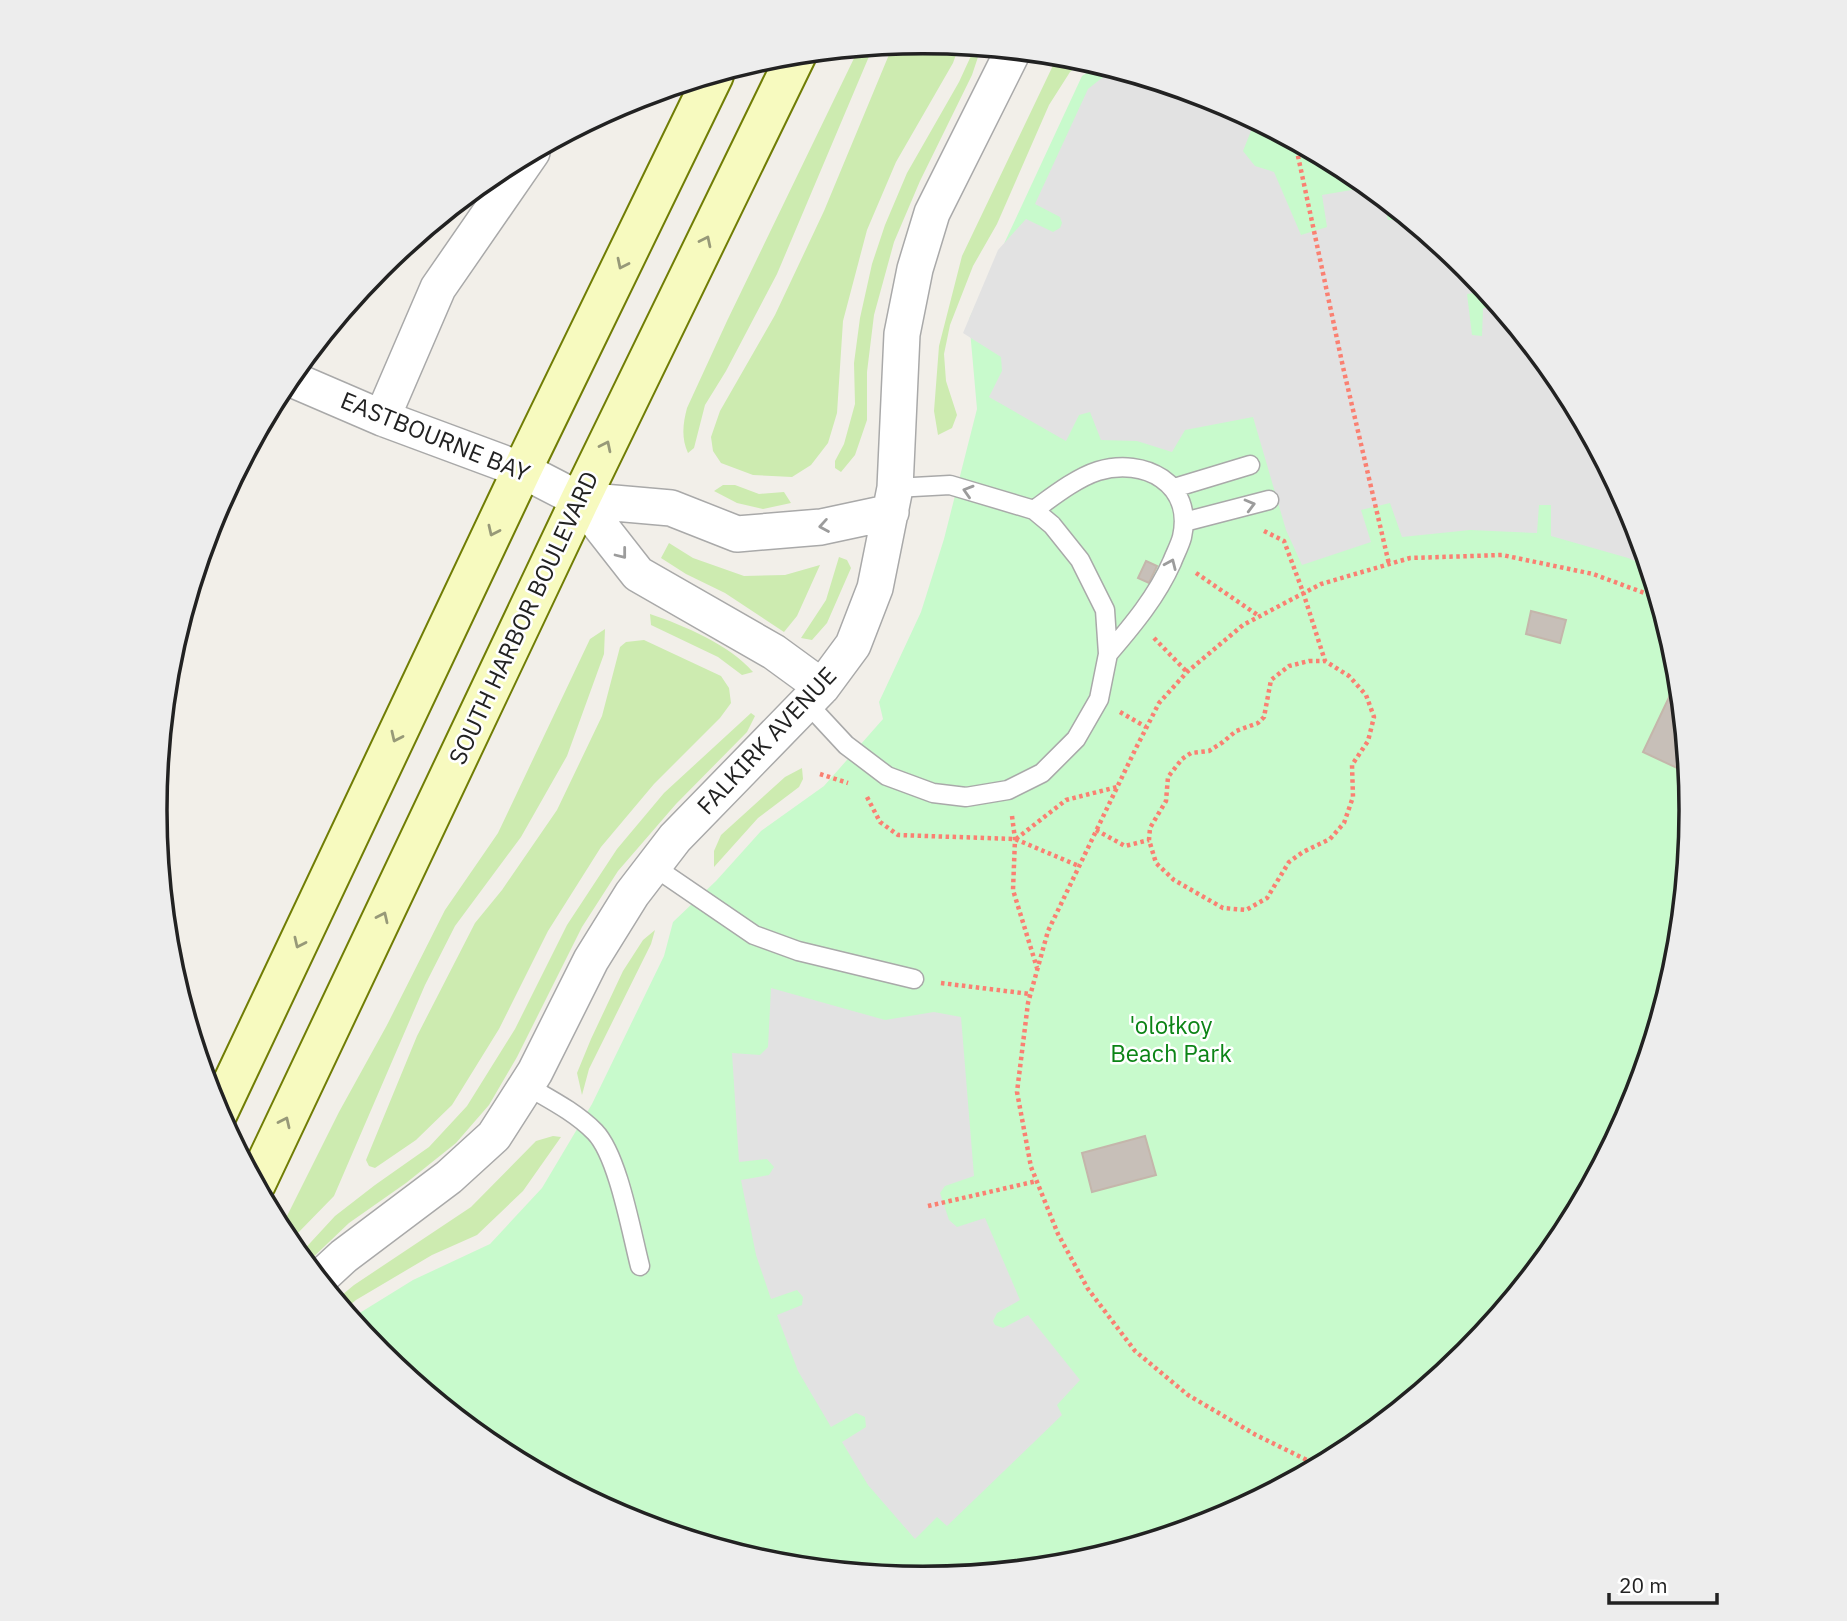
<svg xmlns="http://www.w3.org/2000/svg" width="1847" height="1621" viewBox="0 0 1847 1621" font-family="'IBM Plex Sans',sans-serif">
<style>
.grass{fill:#cdebb0}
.park{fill:#c8facc}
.parking{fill:#e2e2e2}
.building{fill:#c7bfb8;stroke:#c4b6ab;stroke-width:2}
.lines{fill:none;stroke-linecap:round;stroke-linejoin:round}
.service-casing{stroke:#a9a9a9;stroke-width:21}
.minor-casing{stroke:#a9a9a9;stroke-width:38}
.secondary-casing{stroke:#707d05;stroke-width:42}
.path{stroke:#fa8072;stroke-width:4.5;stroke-dasharray:3.5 3.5;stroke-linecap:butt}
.service{stroke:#fff;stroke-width:18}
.minor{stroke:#fff;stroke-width:35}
.secondary{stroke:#f7fabf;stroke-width:38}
.oneway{stroke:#979978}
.oneway2{stroke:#9c9c9c}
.labels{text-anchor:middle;stroke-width:5;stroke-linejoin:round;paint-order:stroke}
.street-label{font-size:24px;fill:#222;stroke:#fff}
.park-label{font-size:24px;fill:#0c8416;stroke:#fff}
.rim{fill:none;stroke:#222;stroke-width:3.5}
</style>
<rect width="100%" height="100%" fill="#f2efe9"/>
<!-- grass -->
<path class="grass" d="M 923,42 L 959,46 L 953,63 L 896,162 L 867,230 L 843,321 L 837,413 L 828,443 L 811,465 L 792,477 L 753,475 L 721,463 L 713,451 L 711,437 L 720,411 L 775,315 L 824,211 L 893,45 Z
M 873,47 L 777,274 L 726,371 L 705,405 L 694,448 L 688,453 C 681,438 683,423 687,408 L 727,321 L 859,48 Z
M 974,47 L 981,48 L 972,75 L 920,181 L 894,242 L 874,315 L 867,372 L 867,420 L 855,455 L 841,472 L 835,468 L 835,461 L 844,444 L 855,404 L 854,363 L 860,318 L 872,264 L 885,225 L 907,173 L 959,82 L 970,58 Z
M 1058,55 L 1084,60 L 1070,72 L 1049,105 L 997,224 L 973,266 L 950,325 L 944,354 L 946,381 L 957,415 L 952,428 L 938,435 L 934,411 L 939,346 L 962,256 Z
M 723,485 L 735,485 L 759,494 L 784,492 L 791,503 L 763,509 L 737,503 L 714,491 Z
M 669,543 L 693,558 L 744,576 L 785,575 L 820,565 L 797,616 L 784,632 L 725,593 L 686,574 L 661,558 Z
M 839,557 L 847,560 L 851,568 L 827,623 L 812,640 L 801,638 L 826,600 Z
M 650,614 C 683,625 730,645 753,672 L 742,675 L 718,657 L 651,625 Z
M 605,629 L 604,654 L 567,756 L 521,837 L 455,926 L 425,985 L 334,1196 L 295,1236 L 290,1244 L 280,1230 L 339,1112 L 387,1025 L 445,910 L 498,833 L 590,639 Z
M 644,640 L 721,676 L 729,688 L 731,703 L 720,718 L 654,784 L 601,847 L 548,931 L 499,1029 L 452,1105 L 416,1140 L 375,1168 L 369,1166 L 366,1160 L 417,1036 L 475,923 L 502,890 L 557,810 L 602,716 L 620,647 L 626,642 Z
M 751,713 L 755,716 L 747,732 L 676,804 L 618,871 L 582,927 L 517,1057 L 489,1105 L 456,1143 L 406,1183 L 349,1223 L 306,1264 L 299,1255 L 335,1216 L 375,1185 L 429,1147 L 467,1106 L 515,1029 L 567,925 L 617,849 L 664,793 Z
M 802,768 L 803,779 L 799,787 L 758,818 L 714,867 L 714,851 L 721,835 L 785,777 Z
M 655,930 L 651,944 L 589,1069 L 582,1095 L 577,1073 L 591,1039 L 623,971 L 643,940 Z
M 553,1136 L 561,1137 L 523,1191 L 477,1235 L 432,1255 L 356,1300 L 344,1310 L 336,1300 L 354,1285 L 471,1207 L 536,1141 Z"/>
<!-- park -->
<path class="park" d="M 1099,65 L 1217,100 L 1351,172 L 1467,267 L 1563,384 L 1634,517 L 1677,661 L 1692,811 L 1677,961 L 1633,1105 L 1562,1238 L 1467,1354 L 1350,1450 L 1217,1521 L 1073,1564 L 923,1579 L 773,1564 L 656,1529 L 544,1475 L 496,1449 L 380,1354 L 352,1320 L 358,1314 L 413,1280 L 490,1244 L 542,1188 L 592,1104 L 664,956 L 673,922 L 716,881 L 761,831 L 824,786 L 883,719 L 879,702 L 921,612 L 944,539 L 977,409 L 969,319 L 1082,76 Z"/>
<!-- parking -->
<path class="parking" d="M 1113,69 L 1166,85 L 1253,126 L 1243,151 L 1255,166 L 1274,172 L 1301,235 L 1327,227 L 1322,195 L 1369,187 L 1382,197 L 1388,220 L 1409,220 L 1467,267 L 1487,291 L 1467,294 L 1472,335 L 1482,336 L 1483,308 L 1500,308 L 1563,384 L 1634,517 L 1649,567 L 1628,558 L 1551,536 L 1551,505 L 1539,505 L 1537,533 L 1470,530 L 1402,537 L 1390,503 L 1361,510 L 1371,542 L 1302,565 L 1286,530 L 1253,417 L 1185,430 L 1172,452 L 1137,441 L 1101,440 L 1090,412 L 1079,415 L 1066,441 L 989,397 L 1002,371 L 1001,357 L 963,333 L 998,250 L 1026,219 L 1053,232 L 1060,228 L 1062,223 L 1060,217 L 1035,204 L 1088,89 Z
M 771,988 L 885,1020 L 934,1012 L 961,1017 L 974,1176 L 945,1186 L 940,1193 L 949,1220 L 957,1227 L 985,1218 L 1020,1300 L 997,1313 L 993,1321 L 995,1325 L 1003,1328 L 1028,1315 L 1080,1380 L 1057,1405 L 1062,1415 L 947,1526 L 937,1517 L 915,1539 L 868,1485 L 842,1442 L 866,1427 L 865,1417 L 856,1413 L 831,1427 L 798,1371 L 777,1315 L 802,1305 L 803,1297 L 797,1290 L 771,1299 L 756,1255 L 741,1180 L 769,1175 L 774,1167 L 767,1159 L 739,1162 L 732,1053 L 760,1055 L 768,1047 Z"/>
<!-- building -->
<path class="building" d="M 1146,561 L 1157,566 L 1149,583 L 1138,578 Z
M 1531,611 L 1566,620 L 1560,643 L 1526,634 Z
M 1673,689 L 1680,693 L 1686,749 L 1677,768 L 1643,752 Z
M 1145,1136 L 1156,1175 L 1092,1192 L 1082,1153 Z"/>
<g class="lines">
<defs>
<path id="service" d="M 1174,488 L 1250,465
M 1034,510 C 1052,497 1076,478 1098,471 C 1144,457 1194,483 1182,537 C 1180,545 1175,554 1172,562 C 1157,596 1133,625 1108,654
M 1184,522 L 1269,500
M 807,703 L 846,745 L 887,776 L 933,793 L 966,797 L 1008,790 L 1042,773 L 1076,739 L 1099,699 L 1108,654 L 1105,610 L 1080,560 L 1052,525 L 1034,510 L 950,485 L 895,488
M 653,866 L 754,935 L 798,951 L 914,979
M 527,1086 C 551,1100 575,1112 595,1132 C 618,1156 631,1231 640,1266"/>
<path id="minor" d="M 289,378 L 382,418 L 522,470 L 580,500 L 671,508 L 737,534 L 821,527 L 891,512
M 382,418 L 438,288 L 532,152
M 580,500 L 638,574 L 774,652 L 822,687
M 319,1279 L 344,1256 L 449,1177 L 494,1136 L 535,1072 L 591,960 L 632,894 L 675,838 L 822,687 L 853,645 L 875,588 L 895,488 L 902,334 L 915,269 L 932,213 L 1013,51"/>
<path id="secondary" d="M 218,1113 L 522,470 L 714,75
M 256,1184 L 580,500 L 797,54"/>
</defs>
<!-- service casing -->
<use href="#service" class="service-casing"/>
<!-- minor casing -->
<use href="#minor" class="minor-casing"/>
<!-- secondary casing -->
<use href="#secondary" class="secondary-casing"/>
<!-- path -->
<path class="path" d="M 1295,142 L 1343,367 L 1389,564
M 1264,531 L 1284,541 L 1303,592 L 1325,661
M 1196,573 L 1259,616
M 1154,638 L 1187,672
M 1309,661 L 1325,661 L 1349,676 L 1366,695 L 1374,717 L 1368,741 L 1352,765 L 1353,797 L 1344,823 L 1330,839 L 1303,852 L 1289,862 L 1267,898 L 1246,910 L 1223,908 L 1174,880 L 1156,863 L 1149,840 L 1150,828 L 1166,801 L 1168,777 L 1182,759 L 1191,753 L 1209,751 L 1223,742 L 1236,731 L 1258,723 L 1264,717 L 1271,680 L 1289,666 Z
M 1120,712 L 1146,727
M 820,774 L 848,783
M 867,797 L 880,822 L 898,835 L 1015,839 L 1079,866
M 1012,816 L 1015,839 L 1013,890 L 1037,968
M 1096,830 L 1125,846 L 1149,840
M 1016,839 L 1066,800 L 1117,787
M 941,983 L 1030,994
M 928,1206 L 1037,1181
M 1319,1466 L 1256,1435 L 1188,1395 L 1135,1351 L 1088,1289 L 1058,1234 L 1031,1167 L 1017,1092 L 1028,1003 L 1048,931 L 1136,748 L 1159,703 L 1187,672 L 1243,625 L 1321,584 L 1410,558 L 1502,555 L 1593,574 L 1658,598"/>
<!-- service -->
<use href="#service" class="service"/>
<!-- minor -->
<use href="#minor" class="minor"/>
<!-- secondary -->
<use href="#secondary" class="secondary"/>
</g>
<!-- one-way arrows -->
<defs><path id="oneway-chevron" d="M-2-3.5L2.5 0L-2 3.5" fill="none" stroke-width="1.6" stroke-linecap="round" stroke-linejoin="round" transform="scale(1.75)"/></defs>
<g class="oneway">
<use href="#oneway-chevron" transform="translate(706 241) rotate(-64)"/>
<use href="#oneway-chevron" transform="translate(622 264) rotate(116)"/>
<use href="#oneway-chevron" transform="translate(606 446) rotate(-64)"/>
<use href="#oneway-chevron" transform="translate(493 531) rotate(115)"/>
<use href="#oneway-chevron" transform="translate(396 737) rotate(115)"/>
<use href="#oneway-chevron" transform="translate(383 917) rotate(-65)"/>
<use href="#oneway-chevron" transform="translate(299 943) rotate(115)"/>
<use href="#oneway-chevron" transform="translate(285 1122) rotate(-65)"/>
</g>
<g class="oneway2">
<use href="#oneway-chevron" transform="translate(968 491) rotate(-163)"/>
<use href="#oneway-chevron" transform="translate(1250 505) rotate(-15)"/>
<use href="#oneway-chevron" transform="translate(824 526) rotate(170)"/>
<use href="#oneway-chevron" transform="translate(622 554) rotate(52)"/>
<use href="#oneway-chevron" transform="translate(1171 564) rotate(-66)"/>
</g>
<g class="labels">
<!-- street labels -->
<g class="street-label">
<text transform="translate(435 437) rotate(22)" y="8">EASTBOURNE BAY</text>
<text transform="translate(524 618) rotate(-65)" y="8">SOUTH HARBOR BOULEVARD</text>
<text transform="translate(767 741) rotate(-47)" y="8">FALKIRK AVENUE</text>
</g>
<!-- park labels -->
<g class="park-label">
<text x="1171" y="1034">'olołkoy<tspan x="1171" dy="28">Beach Park</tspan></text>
</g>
</g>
<!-- crop -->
<path d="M0 0H1847V1621H0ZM167 810a756 756 0 1 1 1512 0a756 756 0 1 1-1512 0Z" fill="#ededed" fill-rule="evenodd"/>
<path class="rim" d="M167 810a756 756 0 1 1 1512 0a756 756 0 1 1-1512 0Z"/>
<!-- scale -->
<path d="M1609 1593v10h108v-10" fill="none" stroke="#222222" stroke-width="3.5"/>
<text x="1619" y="1593" font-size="21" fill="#222222" stroke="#ffffff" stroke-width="5" paint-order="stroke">20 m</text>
</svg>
